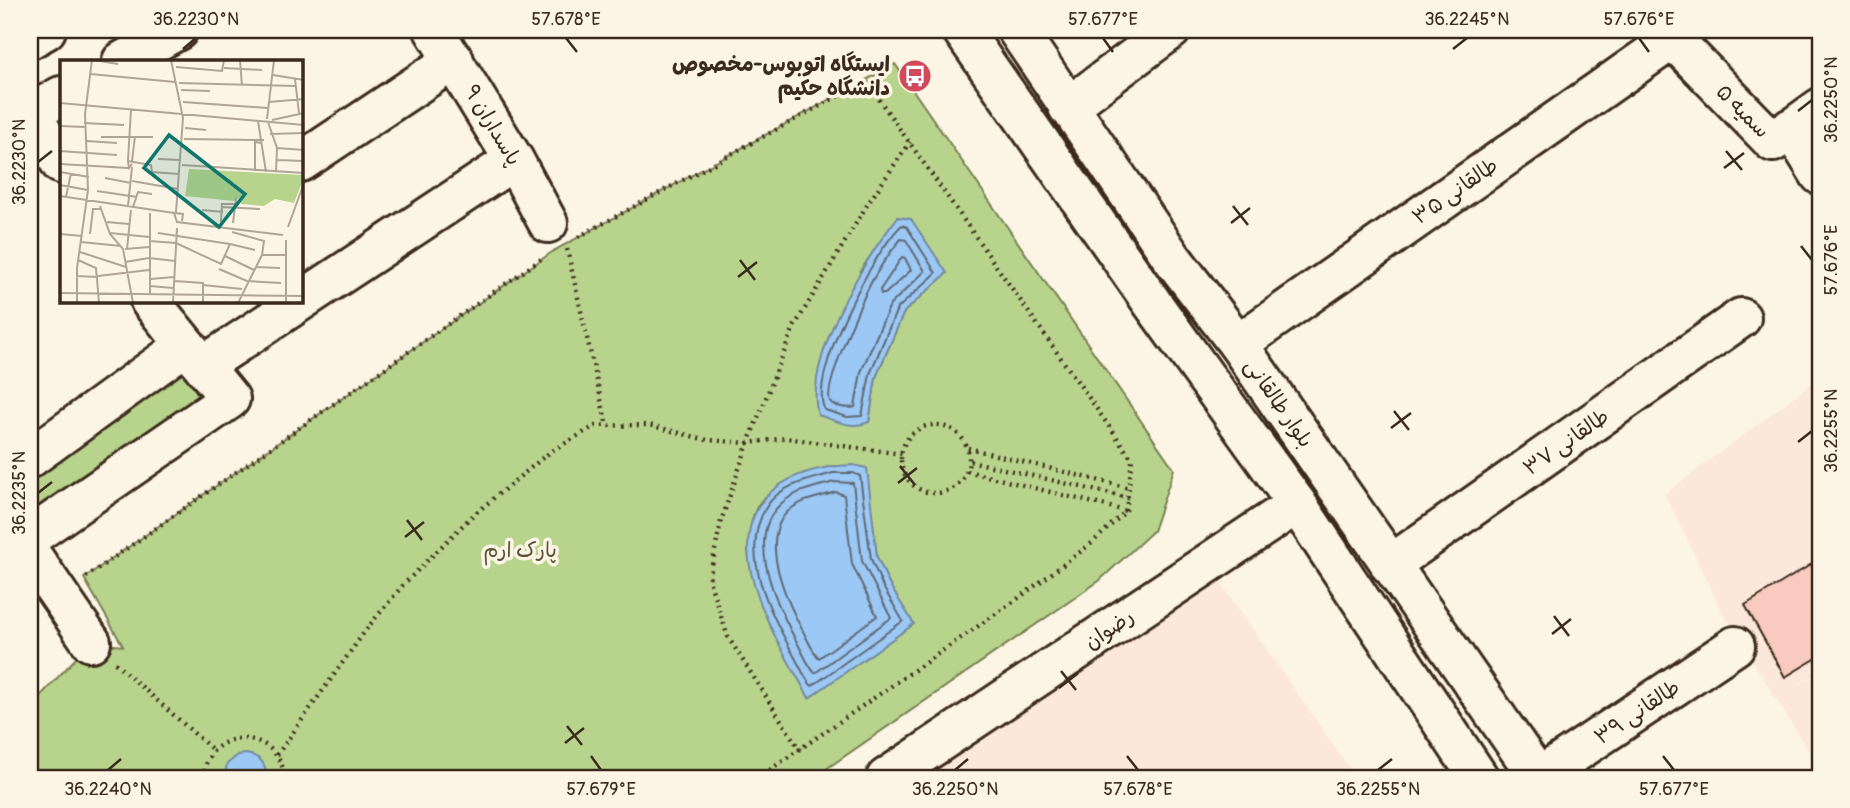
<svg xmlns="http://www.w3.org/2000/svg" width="1850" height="808" viewBox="0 0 1850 808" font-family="Pangolin,'Playpen Sans Arabic',sans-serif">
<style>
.built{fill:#fbe8da}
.green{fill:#b8d48c;stroke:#7a7f55;stroke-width:2;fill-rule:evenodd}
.water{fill:#9bc8f5;stroke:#75899f;stroke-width:2}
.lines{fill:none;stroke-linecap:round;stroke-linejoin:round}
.shore{stroke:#616974;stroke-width:2}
.building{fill:#f9cabf;stroke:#3b2a1e;stroke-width:2}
.minor-casing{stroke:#3b2a1e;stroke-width:44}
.major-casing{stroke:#3b2a1e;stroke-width:44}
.path{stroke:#3b2a1e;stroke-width:4.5;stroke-dasharray:2 5;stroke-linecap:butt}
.minor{stroke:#fcf5e5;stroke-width:38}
.major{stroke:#fcf5e5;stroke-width:38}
.ticks{fill:none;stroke:#3b2a1e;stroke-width:2.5}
.labels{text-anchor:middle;stroke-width:7;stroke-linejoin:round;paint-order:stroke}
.poi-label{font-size:21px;font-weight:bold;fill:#3b2a1e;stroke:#fcf5e5;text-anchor:end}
.street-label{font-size:21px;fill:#3b2a1e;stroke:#fcf5e5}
.park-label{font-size:21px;fill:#5a543a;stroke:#fcf5e5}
.inset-road{fill:none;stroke:#afa495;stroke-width:2}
.view{fill:#0f766e;fill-opacity:0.15;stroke:#0f766e;stroke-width:3.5}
.inset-edge{fill:none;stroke:#3b2a1e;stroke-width:3.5}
.neatline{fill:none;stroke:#3b2a1e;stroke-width:2.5}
.ticks-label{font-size:18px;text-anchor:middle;fill:#3b2a1e}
</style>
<rect width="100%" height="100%" fill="#fcf5e5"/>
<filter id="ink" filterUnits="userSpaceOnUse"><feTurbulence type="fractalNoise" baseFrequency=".0143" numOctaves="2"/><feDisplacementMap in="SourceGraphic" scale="14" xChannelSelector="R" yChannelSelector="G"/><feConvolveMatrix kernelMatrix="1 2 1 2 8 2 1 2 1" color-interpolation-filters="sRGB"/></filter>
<g filter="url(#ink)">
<!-- built -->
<path class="built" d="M 1819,378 L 1820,671 L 1795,687 L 1820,674 L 1820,770 L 1720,608 L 1665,494 Z
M 1208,565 L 1356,778 L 900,778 Z"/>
<!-- green -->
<path class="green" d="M 895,64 L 1174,469 L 1153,531 L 1099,581 L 813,778 L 30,778 L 30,707 L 91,642 L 123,646 L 84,578 L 555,250 ZM 898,217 L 947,273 L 904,312 L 876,377 L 869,422 L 860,271 ZM 832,466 L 866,468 L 877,557 L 889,584 L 748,551 C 750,534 750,512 763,499 C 773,490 817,470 832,466 Z
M 178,364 L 206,407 L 42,520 L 30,500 L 30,462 Z"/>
<!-- water -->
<path class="water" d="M 898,217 L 911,219 L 947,273 L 904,312 L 876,377 L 869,422 C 852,430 834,420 818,415 C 803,361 864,259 898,217 Z
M 853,465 L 867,468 L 877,557 L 889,584 L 914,624 L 809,698 C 780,645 712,543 772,491 C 794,472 825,466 853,465 Z
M 246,754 C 260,756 267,764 266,778 L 224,778 L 227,764 L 238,755 Z"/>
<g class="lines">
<!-- shore -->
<path class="shore" d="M 902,225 L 907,227 L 936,273 L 897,309 L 870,374 L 862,416 L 847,417 L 825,410 C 806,378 875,249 902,225 Z
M 901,239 L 906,240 L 925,271 L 890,305 L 861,372 L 855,407 C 849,409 833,407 830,401 C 823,386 864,296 873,279 C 881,265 891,251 901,239 Z
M 902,257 L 905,258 L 911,270 L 885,294 L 881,294 L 880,290 Z
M 833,473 L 853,473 L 860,476 L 871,559 L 883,587 L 903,621 L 812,686 C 804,678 799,664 793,654 C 771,613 737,552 767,506 C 781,484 810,480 833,473 Z
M 834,482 L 853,483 L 862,561 L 891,618 L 815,673 C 808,666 804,655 799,646 C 780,612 746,544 776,509 C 791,491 813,488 834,482 Z
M 836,492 L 844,495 L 852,564 L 877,616 L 819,658 C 813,652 809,643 805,635 C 789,606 761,548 783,517 C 795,500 818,498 836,492 Z"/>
</g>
<!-- building -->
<path class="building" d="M 1820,559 L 1820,656 L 1785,677 L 1745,605 Z"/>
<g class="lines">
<defs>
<path id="minor" d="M 434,30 L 514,160 L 548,223
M 1068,107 L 1171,30
M 31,113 L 61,164
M 1791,128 L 1820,175
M 301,162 L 454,60
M 1238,344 L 1673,39 L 1773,142 L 1820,108
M 204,365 L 514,160
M 30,458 L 186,345
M 30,537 L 230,399 L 150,301
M 30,553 L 91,642
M 1390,565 L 1741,318
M 1539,777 L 1735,646
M 886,778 L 1297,504"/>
<path id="major" d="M 962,30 L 1153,304 L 1297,504 L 1479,778
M 1017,30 L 1172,258 L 1238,344 L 1539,778
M 30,39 L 46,30
M 122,61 L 178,30
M 30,114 L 61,96"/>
</defs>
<!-- minor casing -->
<use href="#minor" class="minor-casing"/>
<!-- major casing -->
<use href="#major" class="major-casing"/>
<!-- path -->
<path class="path" d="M 578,237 L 866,81 L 1132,459 L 1126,511 L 1092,543 L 1016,600 L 758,778
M 567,249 L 607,426
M901 459a34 34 0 1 1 68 0a34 34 0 1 1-68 0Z
M 968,448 L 1129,488
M 970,461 L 1128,498
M 967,471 L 1126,511
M 86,577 L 544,257
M 115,663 L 214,751
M 800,750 L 728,637 L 709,580 L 721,521 L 748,443 L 794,327 L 867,205 L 910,142
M 277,755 L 368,627 L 404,584 L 472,516 L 550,452 L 595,426 L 649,425 L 707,440 L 748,443 L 786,438 L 902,454
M 204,778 C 204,727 278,724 285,778"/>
<!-- minor -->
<use href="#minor" class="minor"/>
<!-- major -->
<use href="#major" class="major"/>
</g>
</g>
<!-- ticks -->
<path class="ticks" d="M 566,38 L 577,52M 1103,38 L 1113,52M 1639,38 L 1649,52M 183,49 L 196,38M 1453,49 L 1467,38M 1798,111 L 1812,100M 1726,151 L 1742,170M 38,162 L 52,151M 1724,168 L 1744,153M 1233,206 L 1248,225M 1231,223 L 1250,208M 1801,246 L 1812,260M 740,260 L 755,280M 738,277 L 757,262M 1394,411 L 1409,430M 1391,428 L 1411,413M 1798,442 L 1812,431M 900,466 L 915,485M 898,483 L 917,468M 38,493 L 52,482M 407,520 L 422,540M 405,537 L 424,522M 1554,616 L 1569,636M 1552,634 L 1571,619M 1061,671 L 1076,690M 1059,688 L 1078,673M 567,726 L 582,745M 565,743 L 584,728M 591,756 L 601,770M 1127,756 L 1138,770M 1663,756 L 1674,770M 108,770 L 121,759M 955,770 L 968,759M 1378,770 L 1392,759"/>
<!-- icons -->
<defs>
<symbol id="bus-disc" viewBox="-11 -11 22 22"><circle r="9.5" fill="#d1495b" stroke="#fcf5e5"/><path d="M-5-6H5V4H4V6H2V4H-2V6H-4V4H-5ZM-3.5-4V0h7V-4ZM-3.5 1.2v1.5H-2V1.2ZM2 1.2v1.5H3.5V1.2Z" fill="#fff"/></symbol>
</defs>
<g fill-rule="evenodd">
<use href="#bus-disc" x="896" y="57" width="38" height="38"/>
</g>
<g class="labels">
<!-- poi labels -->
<g class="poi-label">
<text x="890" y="71">ایستگاه اتوبوس-مخصوص<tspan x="890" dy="24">دانشگاه حکیم</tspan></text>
</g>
<!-- street labels -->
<g class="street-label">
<text transform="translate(1743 111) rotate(45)" y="7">سمیه ۵</text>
<text transform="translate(493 125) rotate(59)" y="7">پاسداران ۹</text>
<text transform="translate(1455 191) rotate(-35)" y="7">طالقانی ۳۵</text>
<text transform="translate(1279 403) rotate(55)" y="7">بلوار طالقانی</text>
<text transform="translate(1566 442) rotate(-35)" y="7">طالقانی ۳۷</text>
<text transform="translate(1109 629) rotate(-34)" y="7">رضوان</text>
<text transform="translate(1637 712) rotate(-34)" y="7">طالقانی ۳۹</text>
</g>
<!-- park labels -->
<g class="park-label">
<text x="520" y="557">پارک ارم</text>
</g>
</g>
<!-- overview -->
<g transform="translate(60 60)">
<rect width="243" height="243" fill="#fcf5e5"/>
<path d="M 129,109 L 243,115 L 243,120 L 234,143 L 215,139 L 204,146 L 181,144 L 181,137 L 174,141 L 125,136 Z" fill="#b8d48c"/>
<path class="inset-road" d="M 34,0 L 58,4M 111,0 L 123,58 L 116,152M 180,0 L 182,26M 116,7 L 162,11 L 164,0M 164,8 L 202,10M 30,14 L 115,22M 213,15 L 244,20M 235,19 L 239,53M 119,23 L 236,26M 121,30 L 150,31M 123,42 L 208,48M 209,42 L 244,39M 0,43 L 244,65M 207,59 L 214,0M 212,60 L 244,53M 198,61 L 206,112M 208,62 L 217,88 L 216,112M 24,63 L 64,65M 0,66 L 25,67M 125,68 L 146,70M 210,74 L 244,73M 41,77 L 93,77M 124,79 L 204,80M 27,81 L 57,83M 217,88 L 244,90M 0,91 L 57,95M 98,99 L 120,100M 68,100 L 71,50M 217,100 L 244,101M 72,101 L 75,76M 0,104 L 68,108M 72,104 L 69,108 L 68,101 L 91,105 L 92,112 L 119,114M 122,105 L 244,113M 195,111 L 195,82 L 201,83M 0,112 L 29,117M 45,118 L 71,123M 72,121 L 118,129M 0,125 L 28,130M 37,131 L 77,137M 0,136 L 114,153M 6,137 L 11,113M 40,146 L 50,174 L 63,189 L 73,243M 68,146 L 72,107M 73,147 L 78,132 L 92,134M 162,147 L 200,149M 142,150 L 163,152M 122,161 L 123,154 L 114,153 L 117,162 L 223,175M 47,162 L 69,164M 161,162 L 162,144 L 175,144M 173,163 L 176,138M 228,167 L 244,123M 172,172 L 204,181 L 202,195 L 178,243M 50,173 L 89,177M 0,174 L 22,176M 30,174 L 33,149 L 41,149M 226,180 L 226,243M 89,181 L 116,183 L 161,204 L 170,184 L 98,173M 21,182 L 61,186M 170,184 L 195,190M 65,189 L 89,187M 67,189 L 71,150M 20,192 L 66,207M 202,195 L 226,195M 165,196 L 194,210M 89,198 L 115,201M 18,200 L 36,208 L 39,243M 65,202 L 89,198M 196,207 L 220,208M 159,209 L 187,221 L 221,223M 16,216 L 38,217M 38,216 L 89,210M 90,219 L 114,217M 114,221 L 143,223 L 143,243M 143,225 L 182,229M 90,226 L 113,228M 0,233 L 244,236M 90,235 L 90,153M 17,243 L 17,208 L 28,130 L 25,54 L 32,0M 113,243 L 117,168"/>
<path class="view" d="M 109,75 L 185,134 L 159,167 L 84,108 Z"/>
<rect width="243" height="243" class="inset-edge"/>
</g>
<!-- margin -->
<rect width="1850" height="808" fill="none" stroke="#fcf5e5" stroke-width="77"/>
<rect x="38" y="38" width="1774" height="732" class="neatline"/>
<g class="ticks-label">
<text x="196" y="25">36.2230°N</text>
<text x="566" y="25">57.678°E</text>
<text x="1103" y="25">57.677°E</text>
<text x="1467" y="25">36.2245°N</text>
<text x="1639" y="25">57.676°E</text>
<text transform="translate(1831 100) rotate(-90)" y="6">36.2250°N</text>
<text transform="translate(19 162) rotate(-90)" y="6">36.2230°N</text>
<text transform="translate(1831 260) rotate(-90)" y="6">57.676°E</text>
<text transform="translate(1831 431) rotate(-90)" y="6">36.2255°N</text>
<text transform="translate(19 493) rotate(-90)" y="6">36.2235°N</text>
<text x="108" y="795">36.2240°N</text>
<text x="601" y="795">57.679°E</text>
<text x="955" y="795">36.2250°N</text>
<text x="1138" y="795">57.678°E</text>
<text x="1378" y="795">36.2255°N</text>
<text x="1674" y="795">57.677°E</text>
</g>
</svg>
